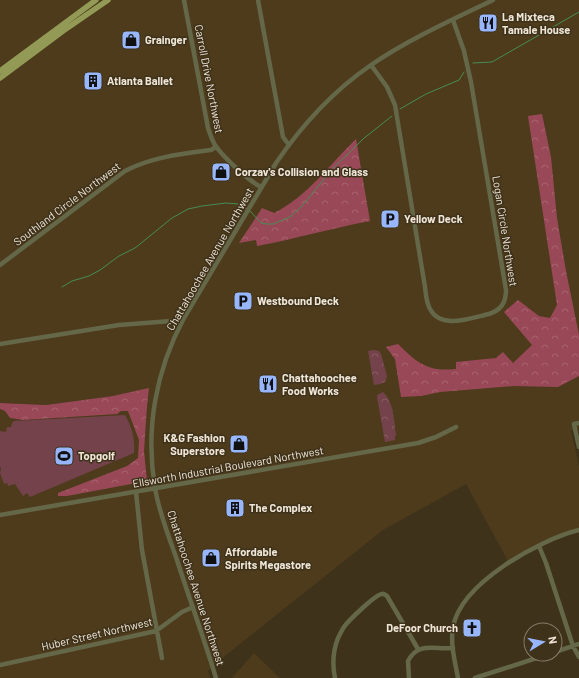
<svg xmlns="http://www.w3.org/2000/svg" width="579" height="678" viewBox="0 0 579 678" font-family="Barlow,sans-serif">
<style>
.built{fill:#4d3b1c}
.grass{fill:#74424a}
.forest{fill:url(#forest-crowns)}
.park{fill:url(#park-crowns)}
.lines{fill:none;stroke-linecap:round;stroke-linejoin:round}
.stream{stroke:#478d57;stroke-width:1}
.minor{stroke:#646848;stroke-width:4.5}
.major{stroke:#929a56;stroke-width:5.5}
.labels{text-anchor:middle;stroke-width:3;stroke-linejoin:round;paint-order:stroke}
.poi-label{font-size:11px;font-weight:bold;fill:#efe6d8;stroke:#3f321a;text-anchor:start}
.street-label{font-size:11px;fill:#efe6d8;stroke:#3f321a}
</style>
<defs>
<pattern id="forest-crowns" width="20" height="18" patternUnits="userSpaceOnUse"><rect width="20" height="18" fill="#994857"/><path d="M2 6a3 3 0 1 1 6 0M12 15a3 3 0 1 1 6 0" fill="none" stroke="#a8626e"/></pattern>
<pattern id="park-crowns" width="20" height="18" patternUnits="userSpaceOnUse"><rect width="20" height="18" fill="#74424a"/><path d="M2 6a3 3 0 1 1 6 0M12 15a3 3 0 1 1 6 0" fill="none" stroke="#885d63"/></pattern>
</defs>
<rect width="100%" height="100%" fill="#3f321a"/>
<!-- built -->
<path class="built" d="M 0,0 L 579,0 L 579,429 L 571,431 L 579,466 L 579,530 L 560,535 L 509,563 L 466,484 L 383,530 L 216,663 L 208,671 L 210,678 L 0,678 L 0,409 L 5,411 L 10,418 L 23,420 L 117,413 L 113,396 L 46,405 L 0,403 Z
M 254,653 L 280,678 L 232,678 Z"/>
<!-- grass -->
<path class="grass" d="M 125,415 C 132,427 135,439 134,453 L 30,497 L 27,493 L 23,496 L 15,484 L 8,486 L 7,483 L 4,484 L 0,473 L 1,469 L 0,466 L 0,431 L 6,432 L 7,427 L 11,427 L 12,423 L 14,421 Z"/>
<!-- forest -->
<path class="forest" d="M 542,114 L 551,157 L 557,218 L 566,271 L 579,335 L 579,376 L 558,387 L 514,386 L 440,392 L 421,396 L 401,397 L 395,359 L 386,347 L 398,344 C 417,363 428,372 456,369 L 456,362 L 496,358 L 503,352 L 513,363 L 532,345 L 504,312 L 518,300 L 539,316 L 550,318 L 557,305 L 528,116 Z
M 356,139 L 370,221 C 332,228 295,239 257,246 L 256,240 L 239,243 L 262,208 L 274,213 C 308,196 329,165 356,139 Z
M 149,388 L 147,406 L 144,451 L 147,481 L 67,496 L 58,496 L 58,493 L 127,466 L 138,458 L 139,440 L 128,411 L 121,411 L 117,414 L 23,420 L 10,418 L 5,411 L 0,409 L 0,403 L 46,405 L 113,396 Z"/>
<!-- park -->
<path class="park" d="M 374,350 L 379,351 L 381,354 L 387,376 L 385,382 L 380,384 L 374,385 L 368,351 Z
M 383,392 C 394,402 394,421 396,435 L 395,437 L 395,440 L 385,442 L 377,397 L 377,395 Z"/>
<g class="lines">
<!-- stream -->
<path class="stream" d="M 473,63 L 492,62 L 579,12
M 400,109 L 426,94 L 459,80 L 464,72
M 250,211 L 261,223 L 267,224 L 273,224 L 290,217 L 303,205 L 333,168 L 346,156 L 363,139 L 392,116
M 62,287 L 72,281 L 89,276 L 100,270 L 119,256 L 135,248 L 172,218 L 188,209 L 202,206 L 226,203 L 238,204 L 247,209"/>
<!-- minor -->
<path class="minor" d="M 184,0 L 208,128 C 210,134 212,140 215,145 C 223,157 249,181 261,187
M 258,0 L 283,137 L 289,145
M 371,65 L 387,87 L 395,105 L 425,287 C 426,294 426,302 430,309 C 441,330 471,318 489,314 C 501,310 506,303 506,290 L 471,82 L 464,51 L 453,20
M 0,265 L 125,171 C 152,157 181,154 211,150 L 216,147
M 0,344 L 119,325 L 171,321 L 181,324
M 579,423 L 574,424 L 579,447
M 136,492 L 142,550 L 162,658
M 0,515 L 418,443 L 436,437 L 456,427
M 539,546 L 546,563 L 573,646 L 579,657
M 555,652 L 579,644
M 0,665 L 156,631 L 182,612 L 193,607
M 216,678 C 204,638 189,598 176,557 C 168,535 159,512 155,488 C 145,429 156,370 184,318 L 276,163 C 302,125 333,91 371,65 C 409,39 452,20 493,0
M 335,678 C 332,664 333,651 338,638 C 340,634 342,630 344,627 C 348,621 376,594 382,594 C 384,593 385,595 387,596 L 418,649
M 409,678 L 408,661 C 418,641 435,650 453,648
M 458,678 C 455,662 450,643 453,627 C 461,583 539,540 579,530
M 475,678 L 549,654"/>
<!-- major -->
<path class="major" d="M 0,71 L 96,0
M 0,78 L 63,31 L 108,0"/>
</g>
<!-- icons -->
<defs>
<symbol id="restaurant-square" viewBox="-11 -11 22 22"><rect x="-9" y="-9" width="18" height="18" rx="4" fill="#97b6fd" stroke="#3f321a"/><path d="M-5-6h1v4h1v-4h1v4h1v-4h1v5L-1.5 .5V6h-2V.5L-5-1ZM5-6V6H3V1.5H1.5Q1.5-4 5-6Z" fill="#111"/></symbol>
<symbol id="shop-square" viewBox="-11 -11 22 22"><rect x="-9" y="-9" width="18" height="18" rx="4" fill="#97b6fd" stroke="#3f321a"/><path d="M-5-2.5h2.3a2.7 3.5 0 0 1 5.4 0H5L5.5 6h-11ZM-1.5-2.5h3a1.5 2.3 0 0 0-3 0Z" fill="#111"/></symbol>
<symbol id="building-square" viewBox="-11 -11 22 22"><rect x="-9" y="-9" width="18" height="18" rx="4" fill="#97b6fd" stroke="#3f321a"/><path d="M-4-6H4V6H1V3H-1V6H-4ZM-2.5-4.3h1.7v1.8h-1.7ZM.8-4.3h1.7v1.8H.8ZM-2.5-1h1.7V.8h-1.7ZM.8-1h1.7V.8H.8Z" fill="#111"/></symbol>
<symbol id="parking-square" viewBox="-11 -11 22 22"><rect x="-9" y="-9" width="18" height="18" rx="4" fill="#97b6fd" stroke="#3f321a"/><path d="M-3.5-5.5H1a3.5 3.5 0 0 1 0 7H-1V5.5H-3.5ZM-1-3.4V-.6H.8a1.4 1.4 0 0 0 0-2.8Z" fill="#111"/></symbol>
<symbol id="stadium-square" viewBox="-11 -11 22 22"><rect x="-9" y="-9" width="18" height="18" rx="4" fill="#97b6fd" stroke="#3f321a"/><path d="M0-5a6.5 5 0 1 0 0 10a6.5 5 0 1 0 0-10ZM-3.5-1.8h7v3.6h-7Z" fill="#111"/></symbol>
<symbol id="church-square" viewBox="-11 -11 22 22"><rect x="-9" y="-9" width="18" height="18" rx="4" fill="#97b6fd" stroke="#3f321a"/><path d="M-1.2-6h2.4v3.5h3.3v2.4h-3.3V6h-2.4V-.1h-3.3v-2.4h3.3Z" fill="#111"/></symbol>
</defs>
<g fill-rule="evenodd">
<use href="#restaurant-square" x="477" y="12" width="22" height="22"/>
<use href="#shop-square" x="120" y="29" width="22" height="22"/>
<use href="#building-square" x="82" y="70" width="22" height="22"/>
<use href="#shop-square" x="210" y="161" width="22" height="22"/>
<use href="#parking-square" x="379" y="208" width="22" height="22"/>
<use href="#parking-square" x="232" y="290" width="22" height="22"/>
<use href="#restaurant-square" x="257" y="373" width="22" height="22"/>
<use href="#shop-square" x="228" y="433" width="22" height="22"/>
<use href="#stadium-square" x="53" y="445" width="22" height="22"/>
<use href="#building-square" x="224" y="497" width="22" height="22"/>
<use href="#shop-square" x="200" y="547" width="22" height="22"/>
<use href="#church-square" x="461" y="617" width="22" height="22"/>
</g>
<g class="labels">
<!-- poi labels -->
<g class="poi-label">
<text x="502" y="21">La Mixteca<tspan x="502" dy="13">Tamale House</tspan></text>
<text x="145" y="44">Grainger</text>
<text x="107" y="85">Atlanta Ballet</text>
<text x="235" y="176">Corzav's Collision and Glass</text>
<text x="404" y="223">Yellow Deck</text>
<text x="257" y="305">Westbound Deck</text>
<text x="282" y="382">Chattahoochee<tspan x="282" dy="13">Food Works</tspan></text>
<text x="225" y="442" text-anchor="end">K&amp;G Fashion<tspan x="225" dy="13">Superstore</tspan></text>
<text x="78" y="460">Topgolf</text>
<text x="249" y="512">The Complex</text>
<text x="225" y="556">Affordable<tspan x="225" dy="13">Spirits Megastore</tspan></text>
<text x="458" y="632" text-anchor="end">DeFoor Church</text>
</g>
<!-- street labels -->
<g class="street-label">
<text transform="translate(209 79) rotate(79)" y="4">Carroll Drive Northwest</text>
<text transform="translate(67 204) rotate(-37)" y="4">Southland Circle Northwest</text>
<text transform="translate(505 231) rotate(81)" y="4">Logan Circle Northwest</text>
<text transform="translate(210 259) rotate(-60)" y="4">Chattahoochee Avenue Northwest</text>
<text transform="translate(228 467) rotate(-10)" y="4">Ellsworth Industrial Boulevard Northwest</text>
<text transform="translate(196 588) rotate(72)" y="4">Chattahoochee Avenue Northwest</text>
<text transform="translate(97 634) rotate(-13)" y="4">Huber Street Northwest</text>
</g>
</g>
<!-- north arrow -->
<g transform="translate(543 642) rotate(80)"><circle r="19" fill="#3f321a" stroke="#857a66"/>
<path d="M0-3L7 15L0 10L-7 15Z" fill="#97b6fd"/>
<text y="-6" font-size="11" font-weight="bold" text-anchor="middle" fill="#efe6d8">N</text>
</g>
</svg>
